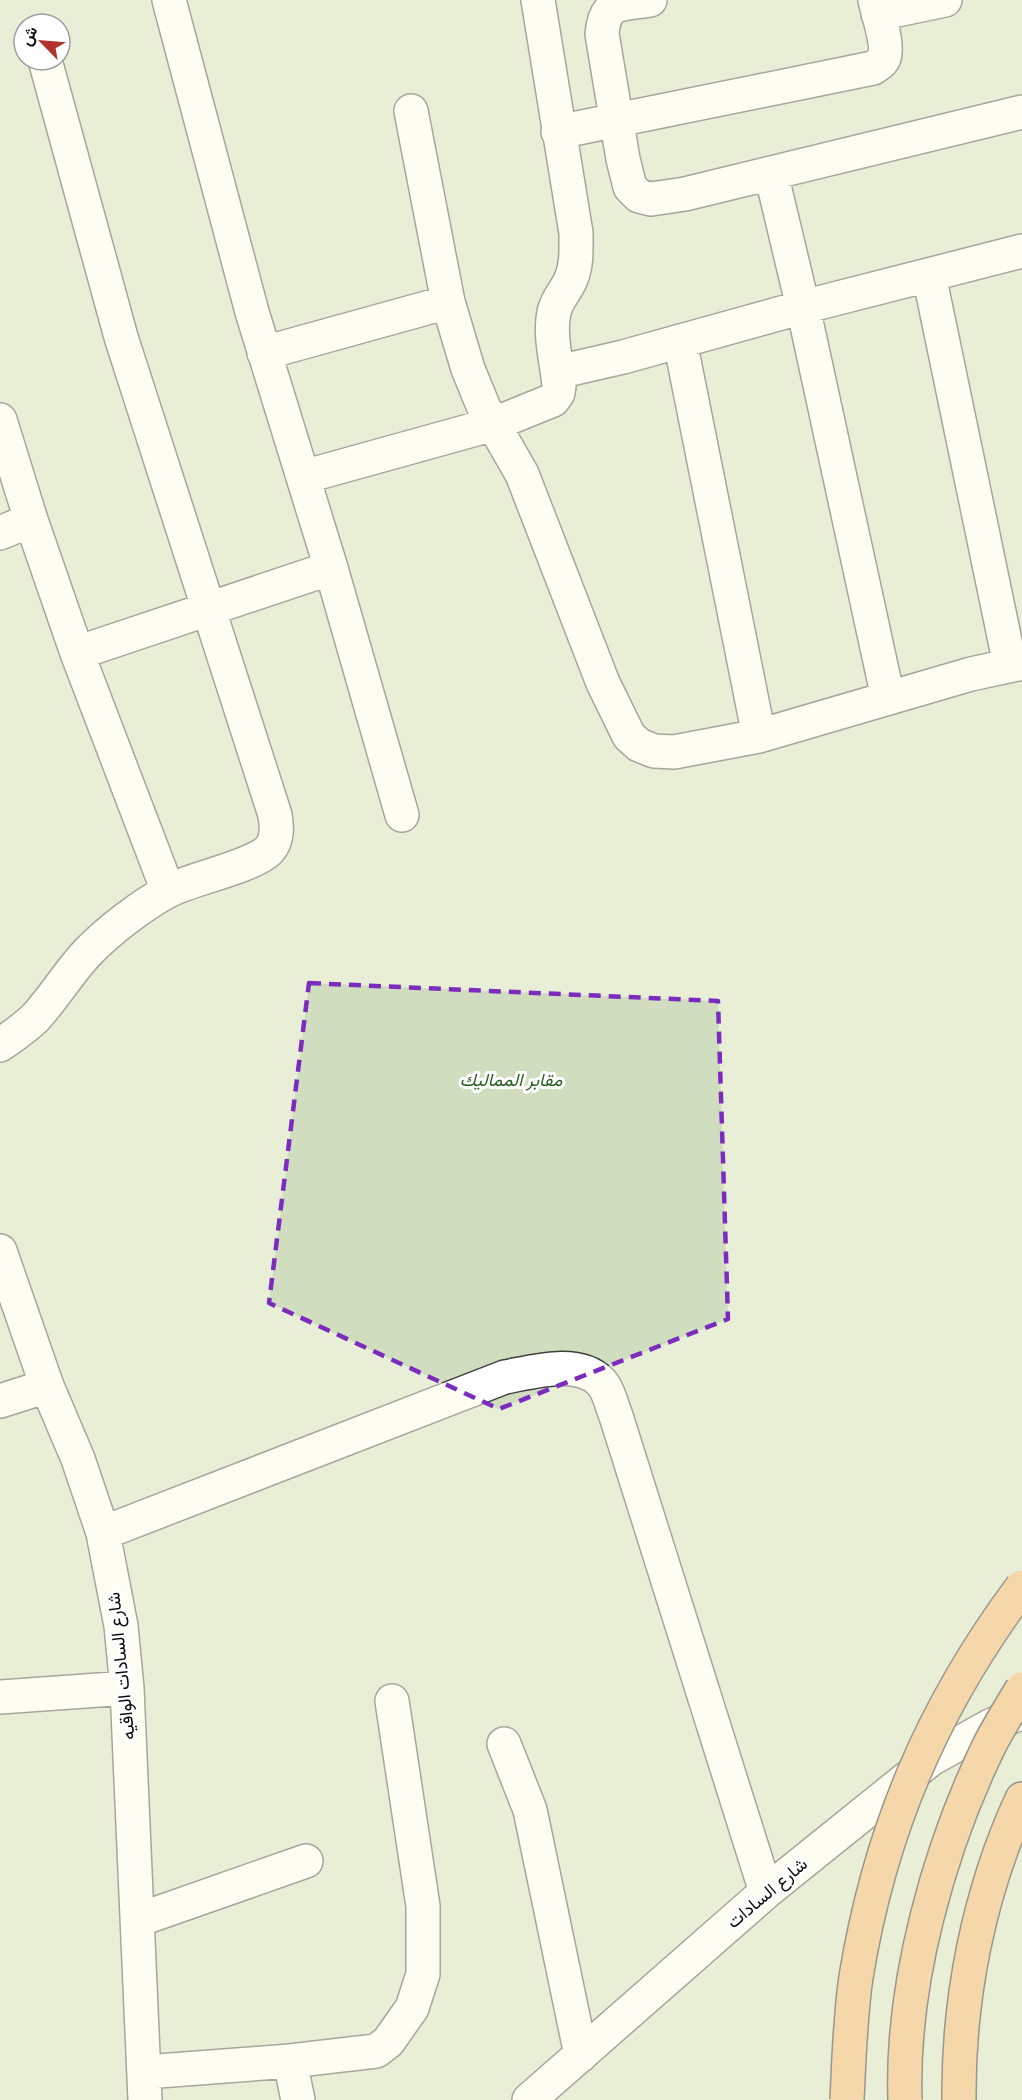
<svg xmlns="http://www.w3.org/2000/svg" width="1022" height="2100" font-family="'PT Serif',Vazirmatn,serif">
	<rect width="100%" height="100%" fill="#fefceb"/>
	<path fill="#d0ddbf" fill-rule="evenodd" d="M 0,0 L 1022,0 L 1022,2100 L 0,2100 ZM 24,24 L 60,24 L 60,60 L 24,60 Z"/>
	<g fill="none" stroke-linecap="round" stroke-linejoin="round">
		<defs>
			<path id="minor" d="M 169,0 L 252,312 L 331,568 L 402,815
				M 650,0 C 620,5 605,0 602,34 L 623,159 L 630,187 L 639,196 L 651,199 L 685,194 L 1022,112
				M 878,14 L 945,0
				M 411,111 L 448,302 L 468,369 L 484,408 L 522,474 L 603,683 L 629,736 L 639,745 L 654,751 L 674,752 L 759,736 L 971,674 L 1022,663
				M 558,132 L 873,68 C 877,65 882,63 884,58 C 889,45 878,14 875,0
				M 771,173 L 803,307 L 888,698
				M 929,275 L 1010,665
				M 680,341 L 759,736
				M 264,353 L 448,302
				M 558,372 L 623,357 L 803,307 L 1022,251
				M 0,420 L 31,520 L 77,653 L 168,891
				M 303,477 L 494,424 L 553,400 L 558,393 L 559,386 C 557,362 549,336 554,312 C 557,299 566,291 571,279 C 577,265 576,249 576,233 L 538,0
				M 0,533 L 31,520
				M 77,653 L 331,568
				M 0,1045 C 13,1036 25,1028 36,1017 C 55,996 69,972 88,952 C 107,932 142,905 168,891 C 193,878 252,867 269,850 C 278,840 277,827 275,815 L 121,337 L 45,60
				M 0,1251 L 47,1386 L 78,1459 L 103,1533 L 121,1626 L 127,1688 L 145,2100
				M 0,1401 L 47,1386
				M 103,1533 L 505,1377 C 532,1372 579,1358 601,1382 C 608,1389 612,1406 616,1416 L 766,1892
				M 0,1697 L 127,1688
				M 504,1744 L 530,1810 L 581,2055
				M 138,1920 L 306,1861
				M 290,2061 L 376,2051 L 388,2042 L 412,2008 L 423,1974 L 423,1906 L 392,1701
				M 145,2072 L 290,2061 L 298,2100
				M 529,2100 L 766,1892 L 931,1759 L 992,1725 L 1018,1714"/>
			<path id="highway" d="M 959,2100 C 958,1998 979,1892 1022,1799"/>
		</defs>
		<use href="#minor" stroke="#3f3f3f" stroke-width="36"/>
		<use href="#highway" stroke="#1d1d1d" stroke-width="36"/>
		<use href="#minor" stroke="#fff" stroke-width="33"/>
		<use href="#highway" stroke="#ebab5c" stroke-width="33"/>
		<defs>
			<path id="highway-bridge" d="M 847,2100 C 849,2059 850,2018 856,1977 C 880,1830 933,1706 1022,1587
				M 905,2100 C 901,1984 939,1848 990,1744 C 1000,1725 1011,1707 1022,1689"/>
		</defs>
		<use href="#highway-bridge" stroke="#1d1d1d" stroke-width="36" stroke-linecap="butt"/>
		<use href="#highway-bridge" stroke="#ebab5c" stroke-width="33"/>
	</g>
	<path d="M0 0H1022V2100H0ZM 309,983 L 718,1001 L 728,1319 L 499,1409 L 269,1303 Z" fill="#fefceb" fill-opacity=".55" fill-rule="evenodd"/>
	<path fill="none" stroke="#7b2cbf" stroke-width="4.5" stroke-dasharray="12 8" stroke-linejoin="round" d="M 309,983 L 718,1001 L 728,1319 L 499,1409 L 269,1303 Z"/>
	<g text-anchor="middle" stroke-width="6" stroke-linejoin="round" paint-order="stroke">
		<g font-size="18" font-style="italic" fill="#285e21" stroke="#fff">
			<text x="511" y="1086">مقابر المماليك</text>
		</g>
		<g font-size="18" fill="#0c0c0c" stroke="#fff">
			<text transform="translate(121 1666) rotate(-96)" y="6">شارع السادات الواقيه</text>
			<text transform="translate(767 1893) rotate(-40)" y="6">شارع السادات</text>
		</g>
	</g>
	<g transform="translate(42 42) rotate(295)"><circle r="28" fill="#ffffff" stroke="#9e9e9e" stroke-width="1.5"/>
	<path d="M0-4.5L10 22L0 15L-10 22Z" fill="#b2332d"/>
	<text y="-9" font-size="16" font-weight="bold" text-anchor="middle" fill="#0c0c0c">ش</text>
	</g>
</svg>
